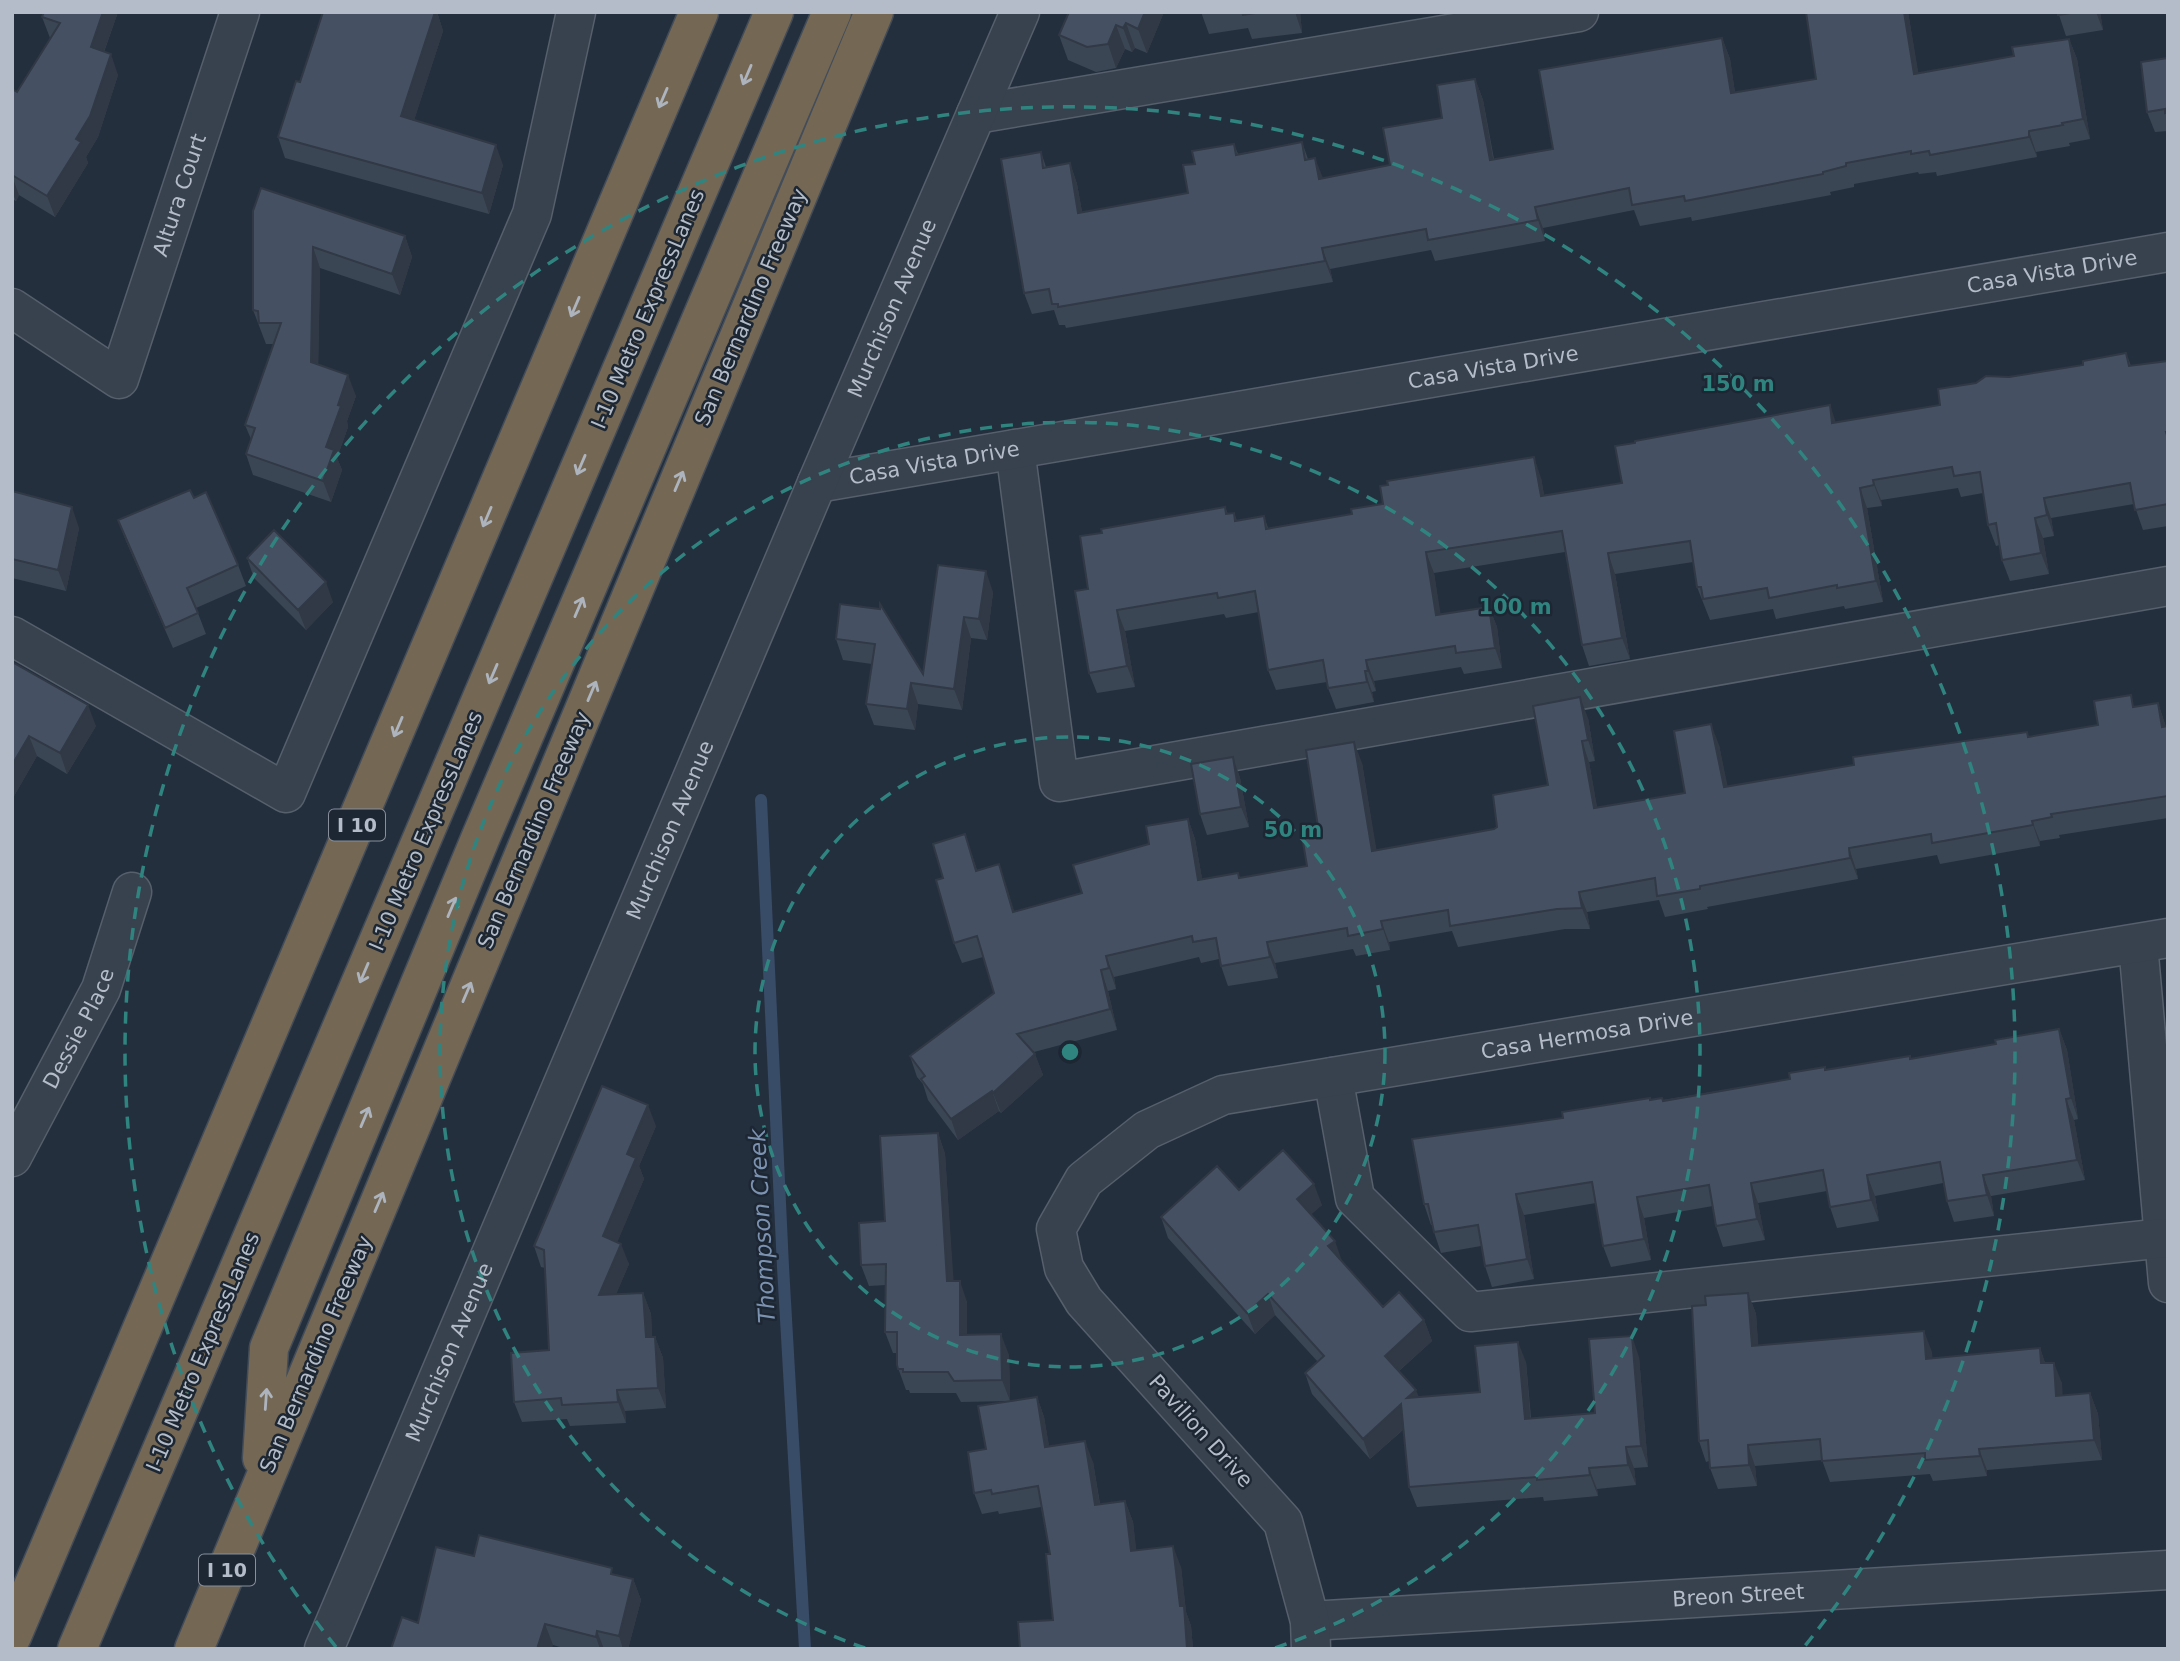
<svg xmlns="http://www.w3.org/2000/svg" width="2180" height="1661" font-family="'DejaVu Sans',sans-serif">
	<rect width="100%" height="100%" fill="#242f3e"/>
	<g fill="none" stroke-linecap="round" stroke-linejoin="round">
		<path stroke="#394c67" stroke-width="12" d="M 761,800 L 783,1267 L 805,1649"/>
		<defs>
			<g id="minor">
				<path d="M 976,114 L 1579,12"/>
				<path id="s1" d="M 12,308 L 119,379 L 240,12"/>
				<path d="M 1015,449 L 1059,782 L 2168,586"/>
				<path id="s2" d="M 817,483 L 2168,252"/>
				<path d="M 12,636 L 286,793 L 532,214 L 576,12"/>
				<path d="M 2138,944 L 2168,1283"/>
				<path d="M 1333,1077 L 1355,1198 L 1470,1312 L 2164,1238"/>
				<path id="s3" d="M 12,1157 L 101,989 L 132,892"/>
				<path id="s4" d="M 1310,1621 L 2168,1570"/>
				<path id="s5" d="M 324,1649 L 817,483 L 1020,12"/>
				<path id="s6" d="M 1311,1649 L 1310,1621 L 1283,1522 L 1084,1301 L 1064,1268 L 1056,1229 L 1084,1180 L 1147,1130 L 1223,1095 L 2168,938"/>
			</g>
			<path id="highway" d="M 262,1458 L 269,1348 L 480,839 L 832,12
				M 12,1636 L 699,12
				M 77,1649 L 774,12
				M 194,1649 L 874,12"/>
		</defs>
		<use href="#minor" stroke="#565f6c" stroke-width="41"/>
		<use href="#highway" stroke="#434c59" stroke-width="41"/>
		<use href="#minor" stroke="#38414e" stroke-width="38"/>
		<use href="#highway" stroke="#746855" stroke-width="38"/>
	</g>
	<path fill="#3b4654" d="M 44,12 L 118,12 L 104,52 L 118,75 L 98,137 L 86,157 L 88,163 L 55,217 L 19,195 L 16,201 L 12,199 L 12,89 L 17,92 L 51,38 L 50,38 L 42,17 Z
		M 323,12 L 437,12 L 443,31 L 414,120 L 503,165 L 489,214 L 285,158 L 278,137 L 300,82 Z
		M 1164,12 L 1147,53 L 1135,48 L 1132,52 L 1125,49 L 1116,68 L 1096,72 L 1068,60 L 1059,35 Z
		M 1201,12 L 1300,12 L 1302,33 L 1252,39 L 1248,28 L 1209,34 Z
		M 1908,12 L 1918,73 L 2014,56 L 2069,39 L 2077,59 L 2090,139 L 2069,143 L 2070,146 L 2036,152 L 2037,157 L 1937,176 L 1936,172 L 1919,174 L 1918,172 L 1854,184 L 1854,187 L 1830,192 L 1831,195 L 1692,221 L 1691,217 L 1640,226 L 1634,210 L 1543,228 L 1545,241 L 1435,261 L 1431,250 L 1330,269 L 1333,282 L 1066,328 L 1065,325 L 1059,325 L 1054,310 L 1032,314 L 1024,293 L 1041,152 L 1046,167 L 1070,163 L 1077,184 L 1082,212 L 1188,193 L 1195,164 L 1234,144 L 1238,154 L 1302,142 L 1308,159 L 1323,179 L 1390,165 L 1442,118 L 1475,79 L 1483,100 L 1494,159 L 1553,149 L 1722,38 L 1730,59 L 1735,93 L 1816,79 Z
		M 2058,12 L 2100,12 L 2103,30 L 2066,36 Z
		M 2168,58 L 2168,131 L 2155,132 L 2147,112 Z
		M 253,211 L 405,236 L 412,257 L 400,295 L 320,268 L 318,365 L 356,396 L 347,421 L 348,427 L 337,458 L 342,470 L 331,502 L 253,475 L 246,454 L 251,439 L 245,425 L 274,344 L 266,344 L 253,310 Z
		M 2126,353 L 2131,366 L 2168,361 L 2168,526 L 2143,530 L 2134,504 L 2051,518 L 2054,536 L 2043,538 L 2049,574 L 2010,581 L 2002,560 L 2000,545 L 1996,546 L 1988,525 L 1983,493 L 1961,497 L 1958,488 L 1881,500 L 1882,506 L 1867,508 L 1883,602 L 1845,609 L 1844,606 L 1776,619 L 1773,609 L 1710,620 L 1697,587 L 1693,562 L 1615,574 L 1630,659 L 1589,666 L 1582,645 L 1565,552 L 1434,573 L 1440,614 L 1489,607 L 1497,627 L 1502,668 L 1464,674 L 1461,667 L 1374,681 L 1376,691 L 1372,692 L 1374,702 L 1336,709 L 1328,688 L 1327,682 L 1276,690 L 1268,670 L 1259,612 L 1226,618 L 1224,614 L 1125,631 L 1135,687 L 1097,693 L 1089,673 L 1088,589 L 1102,533 L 1225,507 L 1228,514 L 1234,513 L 1237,521 L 1264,516 L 1268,528 L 1352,514 L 1541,478 L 1544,495 L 1622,483 L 1836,422 L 1940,405 L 2009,377 L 2083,365 Z
		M 12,491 L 79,528 L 66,591 L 12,578 Z
		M 194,498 L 238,565 L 246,586 L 196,608 L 206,634 L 173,648 L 126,541 L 118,520 Z
		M 247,558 L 333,602 L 306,630 L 254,578 Z
		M 938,565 L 993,592 L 987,640 L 971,638 L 962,710 L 918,704 L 915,730 L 874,725 L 866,704 L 872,664 L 843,660 L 836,639 L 840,604 L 923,674 Z
		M 12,662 L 96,726 L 67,774 L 37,756 L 14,796 L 12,795 Z
		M 2158,703 L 2166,727 L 2168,726 L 2168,818 L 2059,835 L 2060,838 L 2040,841 L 2040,846 L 1940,864 L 1937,855 L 1856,869 L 1858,879 L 1707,907 L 1708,909 L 1665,917 L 1659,900 L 1587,912 L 1590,929 L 1565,929 L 1458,947 L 1452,931 L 1389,942 L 1390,950 L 1356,956 L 1353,949 L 1275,963 L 1278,978 L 1228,986 L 1221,966 L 1219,959 L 1201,963 L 1199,957 L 1114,977 L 1116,989 L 1108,991 L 1117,1030 L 1034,1052 L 1043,1075 L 1001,1113 L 999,1111 L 958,1140 L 928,1100 L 923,1084 L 917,1077 L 910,1056 L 994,993 L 983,957 L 962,963 L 954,943 L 943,878 L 972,855 L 977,870 L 999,864 L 1014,912 L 1082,893 L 1149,844 L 1188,819 L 1195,839 L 1202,879 L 1238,873 L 1240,878 L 1307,866 L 1319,833 L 1362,763 L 1376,850 L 1494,829 L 1548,785 L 1588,718 L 1595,761 L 1589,762 L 1597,808 L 1685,793 L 1719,745 L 1727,786 L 1854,765 L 2027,732 L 2029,737 L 2098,725 L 2135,707 Z
		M 1233,757 L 1240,778 L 1249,827 L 1207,835 L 1200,814 Z
		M 2059,1029 L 2067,1050 L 2078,1119 L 2074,1120 L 2085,1180 L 1991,1196 L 1994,1216 L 1954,1222 L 1947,1201 L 1943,1183 L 1875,1196 L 1879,1221 L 1837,1228 L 1830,1207 L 1827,1191 L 1758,1203 L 1765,1240 L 1723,1247 L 1716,1226 L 1713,1206 L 1644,1218 L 1651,1260 L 1611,1267 L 1603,1246 L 1596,1203 L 1524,1215 L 1534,1279 L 1492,1287 L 1485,1266 L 1481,1246 L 1441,1253 L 1434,1232 L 1432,1225 L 1431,1225 L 1424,1204 L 1563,1118 L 1650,1100 L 1662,1098 L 1663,1100 L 1790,1079 L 1826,1070 L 1910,1056 L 1911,1059 L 1996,1044 Z
		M 656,1126 L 639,1166 L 644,1179 L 617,1242 L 629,1264 L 616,1294 L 643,1293 L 651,1314 L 652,1337 L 655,1337 L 663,1358 L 666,1408 L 625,1411 L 626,1423 L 570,1426 L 567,1419 L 522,1422 L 514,1402 L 549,1350 L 545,1268 L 541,1267 L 534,1246 Z
		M 938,1133 L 945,1154 L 953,1281 L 967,1302 L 967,1335 L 1009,1355 L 1010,1401 L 961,1402 L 956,1393 L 910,1393 L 909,1390 L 906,1390 L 897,1365 L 897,1353 L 893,1353 L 885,1332 L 886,1285 L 869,1286 L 861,1265 L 885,1221 Z
		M 1239,1190 L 1322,1205 L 1311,1214 L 1342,1262 L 1383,1307 L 1424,1320 L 1432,1341 L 1399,1371 L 1419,1397 L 1480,1392 L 1526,1362 L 1531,1418 L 1595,1413 L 1639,1357 L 1648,1467 L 1634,1468 L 1636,1485 L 1597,1489 L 1598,1496 L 1544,1501 L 1543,1497 L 1417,1507 L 1409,1487 L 1404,1429 L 1370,1459 L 1312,1394 L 1305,1373 L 1318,1362 L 1275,1315 L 1255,1334 L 1168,1238 L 1161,1217 Z
		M 1748,1293 L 1756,1314 L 1758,1345 L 1932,1352 L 1932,1358 L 2040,1348 L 2045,1363 L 2062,1383 L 2062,1396 L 2090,1393 L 2098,1414 L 2102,1460 L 1987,1470 L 1987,1476 L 1933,1481 L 1930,1474 L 1830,1482 L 1822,1460 L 1755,1466 L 1757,1486 L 1718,1489 L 1710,1468 L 1709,1461 L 1706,1462 L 1699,1441 L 1706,1305 Z
		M 1037,1397 L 1044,1417 L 1049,1447 L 1093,1462 L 1100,1504 L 1125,1501 L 1133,1522 L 1136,1551 L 1181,1567 L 1186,1612 L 1191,1626 L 1193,1649 L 1020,1649 L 1053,1620 L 1050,1554 L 1041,1507 L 999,1514 L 998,1511 L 982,1514 L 974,1493 L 986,1449 Z
		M 474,1556 L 614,1574 L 633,1579 L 641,1600 L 628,1649 L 567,1649 L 553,1645 L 391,1649 L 418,1623 Z"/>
	<path fill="#303945" d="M 103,12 L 118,12 L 98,68 L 91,47 Z
		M 435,12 L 437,12 L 443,31 L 409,136 L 401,116 Z
		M 1145,12 L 1164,12 L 1147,53 L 1138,29 Z
		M 1295,12 L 1300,12 L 1302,33 Z
		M 1904,12 L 1908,12 L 1922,94 L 1914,74 Z
		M 2096,12 L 2100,12 L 2103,30 Z
		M 1126,23 L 1135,48 L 1132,52 L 1123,28 Z
		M 1116,25 L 1125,49 L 1116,68 L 1108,44 Z
		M 1722,38 L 1730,59 L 1738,114 L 1731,93 Z
		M 2069,39 L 2077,59 L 2090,139 L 2083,119 Z
		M 111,54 L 118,75 L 98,137 L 86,157 L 88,163 L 55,217 L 47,196 Z
		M 1475,79 L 1483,100 L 1497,181 L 1490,160 Z
		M 2029,131 L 2036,152 L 2037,157 L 2029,137 Z
		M 496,145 L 503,165 L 489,214 L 482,193 Z
		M 1315,158 L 1323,178 L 1319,179 Z
		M 1070,163 L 1077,184 L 1086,234 L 1078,213 Z
		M 12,176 L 19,195 L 16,201 L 12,192 Z
		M 1535,207 L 1543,228 L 1545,241 L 1538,220 Z
		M 405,236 L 412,257 L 400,295 L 392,274 Z
		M 313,247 L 320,268 L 318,383 L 311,362 Z
		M 1322,248 L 1330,269 L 1333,282 L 1325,261 Z
		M 348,375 L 356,396 L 347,421 L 348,427 L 337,458 L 342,470 L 331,502 L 323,481 L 326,447 L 338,405 Z
		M 1830,405 L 1837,426 L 1832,423 Z
		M 1534,457 L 1541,478 L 1548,516 L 1541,496 Z
		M 1873,480 L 1881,500 L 1882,506 L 1874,485 Z
		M 1860,488 L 1867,508 L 1883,602 L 1876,581 Z
		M 2044,498 L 2051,518 L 2054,536 L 2047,515 Z
		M 72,507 L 79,528 L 66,591 L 58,570 Z
		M 2035,518 L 2043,538 L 2049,574 L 2041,553 Z
		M 1426,552 L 1434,573 L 1444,635 L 1436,615 Z
		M 1608,553 L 1615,574 L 1630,659 L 1622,638 Z
		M 986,571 L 993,592 L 987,640 L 979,619 Z
		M 326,582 L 333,602 L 306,630 L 298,610 Z
		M 1489,607 L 1497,627 L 1502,668 L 1495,648 Z
		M 1117,610 L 1125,631 L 1135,687 L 1127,666 Z
		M 964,617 L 971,638 L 962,710 L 954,689 Z
		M 1366,660 L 1374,681 L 1376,691 L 1368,671 Z
		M 1365,671 L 1372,692 L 1374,702 L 1367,682 Z
		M 911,683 L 918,704 L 915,730 L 907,709 Z
		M 1580,697 L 1588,718 L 1595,761 L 1588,740 Z
		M 2158,703 L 2165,724 L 2168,739 L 2162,727 Z
		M 88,705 L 96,726 L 67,774 L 60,753 Z
		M 1711,724 L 1719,745 L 1732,807 L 1724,787 Z
		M 29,736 L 37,756 L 14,796 L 12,792 L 12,765 Z
		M 1582,741 L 1589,762 L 1601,829 L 1594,808 Z
		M 1354,742 L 1362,763 L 1380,871 L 1372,851 Z
		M 1233,757 L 1240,778 L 1249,827 L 1241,807 Z
		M 1188,819 L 1195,839 L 1206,901 L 1198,880 Z
		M 2032,821 L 2040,841 L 2040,846 L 2033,825 Z
		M 965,834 L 972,855 L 983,891 L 976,871 Z
		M 1849,848 L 1856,869 L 1858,879 L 1850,858 Z
		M 999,864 L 1006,884 L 1021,933 L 1013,912 Z
		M 1579,892 L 1587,912 L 1590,929 L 1582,908 Z
		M 1381,921 L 1389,942 L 1390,950 L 1383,929 Z
		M 1267,942 L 1275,963 L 1278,978 L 1270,957 Z
		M 1106,956 L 1114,977 L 1116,989 L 1109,968 Z
		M 1101,970 L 1108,991 L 1117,1030 L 1110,1009 Z
		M 2059,1029 L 2067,1050 L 2078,1119 L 2071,1098 Z
		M 1035,1054 L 1043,1075 L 1001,1113 L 993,1093 Z
		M 992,1091 L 999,1111 L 958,1140 L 951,1119 Z
		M 2066,1099 L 2074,1120 L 2085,1180 L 2077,1160 Z
		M 648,1105 L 656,1126 L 639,1166 L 644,1179 L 611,1257 L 603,1236 L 627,1154 Z
		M 938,1133 L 945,1154 L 955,1301 L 947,1281 Z
		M 1867,1175 L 1875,1196 L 1879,1221 L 1871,1200 Z
		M 1983,1175 L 1991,1196 L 1994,1216 L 1987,1195 Z
		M 1751,1183 L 1758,1203 L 1765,1240 L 1757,1219 Z
		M 1314,1184 L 1322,1205 L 1305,1220 L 1297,1199 Z
		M 1516,1194 L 1524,1215 L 1534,1279 L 1527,1259 Z
		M 1637,1197 L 1644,1218 L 1651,1260 L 1644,1239 Z
		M 1335,1241 L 1342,1261 L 1336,1267 L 1328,1246 Z
		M 621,1244 L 629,1264 L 607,1316 L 599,1295 Z
		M 960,1281 L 967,1302 L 967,1356 L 960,1335 Z
		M 643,1293 L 651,1314 L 653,1358 L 646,1337 Z
		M 1748,1293 L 1756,1314 L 1760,1367 L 1752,1346 Z
		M 1268,1294 L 1275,1315 L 1255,1334 L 1247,1313 Z
		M 1424,1320 L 1432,1341 L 1393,1376 L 1385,1356 Z
		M 1924,1331 L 1932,1352 L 1934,1379 L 1926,1359 Z
		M 1001,1334 L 1009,1355 L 1010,1401 L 1002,1380 Z
		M 1632,1336 L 1639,1357 L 1648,1467 L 1641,1446 Z
		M 655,1337 L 663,1358 L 666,1408 L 658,1388 Z
		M 1518,1342 L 1526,1362 L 1532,1439 L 1525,1419 Z
		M 2040,1348 L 2047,1369 L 2041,1363 Z
		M 2054,1363 L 2062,1383 L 2064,1417 L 2056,1396 Z
		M 617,1390 L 625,1411 L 626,1423 L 618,1402 Z
		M 1416,1390 L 1424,1410 L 1407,1398 Z
		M 2090,1393 L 2098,1414 L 2102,1460 L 2094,1440 Z
		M 1037,1397 L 1044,1417 L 1053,1468 L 1045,1447 Z
		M 1401,1404 L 1409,1424 L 1370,1459 L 1363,1439 Z
		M 1085,1441 L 1093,1462 L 1103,1525 L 1095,1505 Z
		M 1748,1445 L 1755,1466 L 1757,1486 L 1749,1465 Z
		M 1626,1447 L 1634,1468 L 1636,1485 L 1628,1465 Z
		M 1979,1449 L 1987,1470 L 1987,1476 L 1980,1456 Z
		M 1589,1468 L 1597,1489 L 1598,1496 L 1590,1475 Z
		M 1125,1501 L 1133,1522 L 1139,1572 L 1131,1551 Z
		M 1173,1546 L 1181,1567 L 1186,1612 L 1191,1626 L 1193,1649 L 1187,1649 L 1180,1606 Z
		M 633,1579 L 641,1600 L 628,1649 L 623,1649 L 619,1636 Z
		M 545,1624 L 553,1645 L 552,1649 L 537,1649 Z
		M 597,1631 L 604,1649 L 600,1649 L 596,1637 Z"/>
	<path fill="#455162" stroke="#303945" stroke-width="2" d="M 44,12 L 103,12 L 91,47 L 111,54 L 90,116 L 76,139 L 81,142 L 47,196 L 12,175 L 12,89 L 17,92 L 60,23 L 42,17 Z
		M 323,12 L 435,12 L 401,116 L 496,145 L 482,193 L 278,137 L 296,81 L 300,82 Z
		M 1069,12 L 1145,12 L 1138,29 L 1126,23 L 1123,28 L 1116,25 L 1108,44 L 1087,47 L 1059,35 Z
		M 1242,12 L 1262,12 L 1243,15 Z
		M 1806,12 L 1904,12 L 1914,74 L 2014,56 L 2012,47 L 2069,39 L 2083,119 L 2062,123 L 2063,125 L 2029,131 L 2029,137 L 1930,155 L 1929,151 L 1911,154 L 1911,151 L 1846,163 L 1846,166 L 1823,172 L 1823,174 L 1685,201 L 1684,196 L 1632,205 L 1629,188 L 1535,207 L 1538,220 L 1428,240 L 1426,229 L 1322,248 L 1325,261 L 1058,307 L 1058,304 L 1052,304 L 1049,289 L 1024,293 L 1001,159 L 1041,152 L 1043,168 L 1070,163 L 1078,213 L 1188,193 L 1183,165 L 1195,164 L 1192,151 L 1234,144 L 1236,155 L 1302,142 L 1305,160 L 1315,158 L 1319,179 L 1390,165 L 1383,128 L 1442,118 L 1437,85 L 1475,79 L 1490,160 L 1553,149 L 1539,70 L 1722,38 L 1731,93 L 1816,79 Z
		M 2058,12 L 2077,12 L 2058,15 Z
		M 2168,58 L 2168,112 L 2165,113 L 2165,109 L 2147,112 L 2141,62 Z
		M 261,188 L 405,236 L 392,274 L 313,247 L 311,362 L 348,375 L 338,405 L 341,406 L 326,447 L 334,450 L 323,481 L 246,454 L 255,428 L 245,425 L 281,323 L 259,323 L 258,311 L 253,310 L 253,211 Z
		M 2126,353 L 2129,366 L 2168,361 L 2168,432 L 2166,432 L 2168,439 L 2168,504 L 2135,510 L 2130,483 L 2044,498 L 2047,515 L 2035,518 L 2041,553 L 2002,560 L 1996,523 L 1988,525 L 1980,472 L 1954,476 L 1952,467 L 1873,480 L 1874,485 L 1860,488 L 1876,581 L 1837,588 L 1837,585 L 1769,598 L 1767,588 L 1703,599 L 1701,587 L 1697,587 L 1690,541 L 1608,553 L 1622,638 L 1582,645 L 1562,531 L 1426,552 L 1436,615 L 1489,607 L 1495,648 L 1456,653 L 1455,646 L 1366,660 L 1368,671 L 1365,671 L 1367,682 L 1328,688 L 1323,660 L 1268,670 L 1255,591 L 1218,598 L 1217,593 L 1117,610 L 1127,666 L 1089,673 L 1075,591 L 1088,589 L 1080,536 L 1102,533 L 1101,529 L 1225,507 L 1226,514 L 1234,513 L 1235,521 L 1264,516 L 1266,529 L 1352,514 L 1351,509 L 1383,504 L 1380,486 L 1388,485 L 1387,481 L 1534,457 L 1541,496 L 1622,483 L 1615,446 L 1635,443 L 1635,441 L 1830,405 L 1832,423 L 1940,405 L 1938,389 L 1976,383 L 1986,376 L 2009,377 L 2083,365 L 2083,361 Z
		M 190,490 L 194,498 L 206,492 L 238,565 L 187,588 L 198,613 L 165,628 L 118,520 Z
		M 12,491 L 72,507 L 58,570 L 12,559 Z
		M 274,530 L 326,582 L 298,610 L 247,558 Z
		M 938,565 L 986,571 L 979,619 L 964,617 L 954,689 L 911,683 L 907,709 L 866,704 L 875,644 L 836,639 L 840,604 L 880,609 L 880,604 L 923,674 Z
		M 12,662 L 88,705 L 60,753 L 29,736 L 12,765 Z
		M 2131,695 L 2133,707 L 2158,703 L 2162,727 L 2168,726 L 2168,796 L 2051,814 L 2052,817 L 2032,821 L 2033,825 L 1932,843 L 1931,834 L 1849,848 L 1850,858 L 1700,886 L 1700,889 L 1657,896 L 1655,878 L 1579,892 L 1582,908 L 1557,909 L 1450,926 L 1448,910 L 1381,921 L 1383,929 L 1348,936 L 1347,928 L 1267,942 L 1270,957 L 1221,966 L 1216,938 L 1193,942 L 1192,936 L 1106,956 L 1109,968 L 1101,970 L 1110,1009 L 1017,1034 L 1035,1054 L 993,1093 L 992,1091 L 951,1119 L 921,1079 L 925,1076 L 910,1056 L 994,993 L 977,936 L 954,943 L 936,880 L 943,878 L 933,844 L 965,834 L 976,871 L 999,864 L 1013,912 L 1082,893 L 1073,865 L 1149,844 L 1146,826 L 1188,819 L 1198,880 L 1238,873 L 1239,878 L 1307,866 L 1302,836 L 1319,833 L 1306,750 L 1354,742 L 1372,851 L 1494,829 L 1497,827 L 1493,795 L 1548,785 L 1533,706 L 1580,697 L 1588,740 L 1582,741 L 1594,808 L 1685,793 L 1674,731 L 1711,724 L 1724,787 L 1854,765 L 1853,757 L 2027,732 L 2028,737 L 2098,725 L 2094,701 Z
		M 1233,757 L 1241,807 L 1200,814 L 1191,764 Z
		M 2059,1029 L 2071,1098 L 2066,1099 L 2077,1160 L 1983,1175 L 1987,1195 L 1947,1201 L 1940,1162 L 1867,1175 L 1871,1200 L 1830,1207 L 1823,1170 L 1751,1183 L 1757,1219 L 1716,1226 L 1709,1185 L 1637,1197 L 1644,1239 L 1603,1246 L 1592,1182 L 1516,1194 L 1527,1259 L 1485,1266 L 1478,1225 L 1434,1232 L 1428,1204 L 1424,1204 L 1412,1139 L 1563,1118 L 1562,1112 L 1650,1098 L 1650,1100 L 1662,1098 L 1663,1101 L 1790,1079 L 1789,1073 L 1825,1067 L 1825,1070 L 1910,1056 L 1910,1059 L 1996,1044 L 1995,1040 Z
		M 602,1086 L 648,1105 L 627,1154 L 636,1158 L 603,1236 L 621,1244 L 599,1295 L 643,1293 L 646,1337 L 655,1337 L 658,1388 L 617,1390 L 618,1402 L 562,1405 L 561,1398 L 514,1402 L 511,1353 L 549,1350 L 544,1250 L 534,1246 Z
		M 938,1133 L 947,1281 L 960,1281 L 960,1335 L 1001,1334 L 1002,1380 L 954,1381 L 948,1372 L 903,1372 L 903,1369 L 898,1369 L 897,1365 L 897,1332 L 885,1332 L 886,1264 L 861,1265 L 859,1223 L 885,1221 L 880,1136 Z
		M 1283,1150 L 1314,1184 L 1297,1199 L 1335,1241 L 1328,1246 L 1383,1307 L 1399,1292 L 1424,1320 L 1385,1356 L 1416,1390 L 1407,1398 L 1480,1392 L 1475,1346 L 1518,1342 L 1525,1419 L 1595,1413 L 1589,1339 L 1632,1336 L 1641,1446 L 1626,1447 L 1628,1465 L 1589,1468 L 1590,1475 L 1537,1480 L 1537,1477 L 1409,1487 L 1401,1404 L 1363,1439 L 1305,1373 L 1324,1356 L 1268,1294 L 1247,1313 L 1161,1217 L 1217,1166 L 1239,1190 Z
		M 1748,1293 L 1752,1346 L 1924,1331 L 1926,1359 L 2040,1348 L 2041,1363 L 2054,1363 L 2056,1396 L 2090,1393 L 2094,1440 L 1979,1449 L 1980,1456 L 1925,1460 L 1925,1453 L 1822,1461 L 1820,1439 L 1748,1445 L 1749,1465 L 1710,1468 L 1708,1440 L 1699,1441 L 1692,1306 L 1706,1305 L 1705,1296 Z
		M 1037,1397 L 1045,1447 L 1085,1441 L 1095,1505 L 1125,1501 L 1131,1551 L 1173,1546 L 1180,1606 L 1184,1606 L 1187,1649 L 1020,1649 L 1018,1622 L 1053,1620 L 1046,1554 L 1050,1554 L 1038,1486 L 992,1494 L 991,1490 L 974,1493 L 968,1452 L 986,1449 L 978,1406 Z
		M 479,1535 L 612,1568 L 611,1574 L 633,1579 L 619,1636 L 597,1631 L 596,1637 L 545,1624 L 537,1649 L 391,1649 L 402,1617 L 418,1623 L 436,1547 L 474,1556 Z"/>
	<defs><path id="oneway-shaft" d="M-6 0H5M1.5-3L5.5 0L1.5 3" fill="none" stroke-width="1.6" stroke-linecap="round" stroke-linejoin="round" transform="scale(1.75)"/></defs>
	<g stroke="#aeb4bd">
		<use href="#oneway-shaft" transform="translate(747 75) rotate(113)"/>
		<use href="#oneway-shaft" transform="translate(663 98) rotate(113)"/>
		<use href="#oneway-shaft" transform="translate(575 307) rotate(113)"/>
		<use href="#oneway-shaft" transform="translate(581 465) rotate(113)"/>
		<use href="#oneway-shaft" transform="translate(679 481) rotate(-67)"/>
		<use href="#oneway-shaft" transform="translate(487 517) rotate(113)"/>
		<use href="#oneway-shaft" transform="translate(579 607) rotate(-67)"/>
		<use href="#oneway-shaft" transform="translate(493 674) rotate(113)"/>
		<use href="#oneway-shaft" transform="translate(592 691) rotate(-67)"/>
		<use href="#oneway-shaft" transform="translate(398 727) rotate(113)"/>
		<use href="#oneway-shaft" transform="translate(452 907) rotate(-67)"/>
		<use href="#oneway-shaft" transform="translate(364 973) rotate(113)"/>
		<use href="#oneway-shaft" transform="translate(467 992) rotate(-67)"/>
		<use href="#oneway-shaft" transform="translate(365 1117) rotate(-67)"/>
		<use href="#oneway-shaft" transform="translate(379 1202) rotate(-67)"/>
		<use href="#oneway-shaft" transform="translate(266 1399) rotate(-86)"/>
	</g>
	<g fill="none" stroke="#308480" stroke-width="3.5" stroke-dasharray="12 9">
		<circle cx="1070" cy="1052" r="315"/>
		<path d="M865 1648A630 630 0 1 1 1275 1648"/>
		<path d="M336 1647A945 945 0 1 1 1804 1647"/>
	</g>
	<g text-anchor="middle" stroke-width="5" stroke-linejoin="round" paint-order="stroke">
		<g fill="#1d2633" stroke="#878f9c" stroke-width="2">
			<rect x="329" y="809.5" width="56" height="31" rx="5"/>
			<rect x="199" y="1554.5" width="56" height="31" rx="5"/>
		</g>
		<g font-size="19" font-weight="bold" fill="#b4bcc9">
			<text x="357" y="832">I 10</text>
			<text x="227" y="1577">I 10</text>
		</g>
		<g font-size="21" fill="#b4bcc9" stroke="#1d2633">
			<text dy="7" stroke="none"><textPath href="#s1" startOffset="322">Altura Court</textPath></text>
			<text dy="7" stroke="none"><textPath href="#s2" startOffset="1253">Casa Vista Drive</textPath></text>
			<text transform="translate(751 307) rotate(-67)" y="7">San Bernardino Freeway</text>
			<text dy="7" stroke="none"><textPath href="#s5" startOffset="1456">Murchison Avenue</textPath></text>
			<text transform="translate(648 309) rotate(-67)" y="7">I-10 Metro ExpressLanes</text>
			<text dy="7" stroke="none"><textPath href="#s2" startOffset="686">Casa Vista Drive</textPath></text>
			<text dy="7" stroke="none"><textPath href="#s2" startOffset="119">Casa Vista Drive</textPath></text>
			<text transform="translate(534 830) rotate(-67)" y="7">San Bernardino Freeway</text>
			<text dy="7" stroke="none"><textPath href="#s5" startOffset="889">Murchison Avenue</textPath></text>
			<text transform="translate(426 831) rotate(-67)" y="7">I-10 Metro ExpressLanes</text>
			<text dy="7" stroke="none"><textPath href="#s3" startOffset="145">Dessie Place</textPath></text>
			<text dy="7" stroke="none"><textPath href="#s6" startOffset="1096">Casa Hermosa Drive</textPath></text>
			<text transform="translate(203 1352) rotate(-67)" y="7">I-10 Metro ExpressLanes</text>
			<text dy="7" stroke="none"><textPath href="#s5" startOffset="322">Murchison Avenue</textPath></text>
			<text transform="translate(316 1354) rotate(-67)" y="7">San Bernardino Freeway</text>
			<text transform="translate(1201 1431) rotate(48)" y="7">Pavilion Drive</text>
			<text dy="7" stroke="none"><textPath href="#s4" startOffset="429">Breon Street</textPath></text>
		</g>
		<g font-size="23" font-style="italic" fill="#7c92b1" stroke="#1d2633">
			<text transform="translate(762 1226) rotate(-93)" y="8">Thompson Creek</text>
		</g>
	</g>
	<circle cx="1070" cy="1052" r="10" fill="#308480" stroke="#1d2633" stroke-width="3.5"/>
	<g font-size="21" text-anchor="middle" font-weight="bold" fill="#308480" stroke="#1d2633" stroke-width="5" stroke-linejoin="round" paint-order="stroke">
		<text x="1738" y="391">150 m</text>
		<text x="1515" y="614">100 m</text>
		<text x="1293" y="837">50 m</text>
	</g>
	<rect width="2180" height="1661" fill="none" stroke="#b4bcc9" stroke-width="28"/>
</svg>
